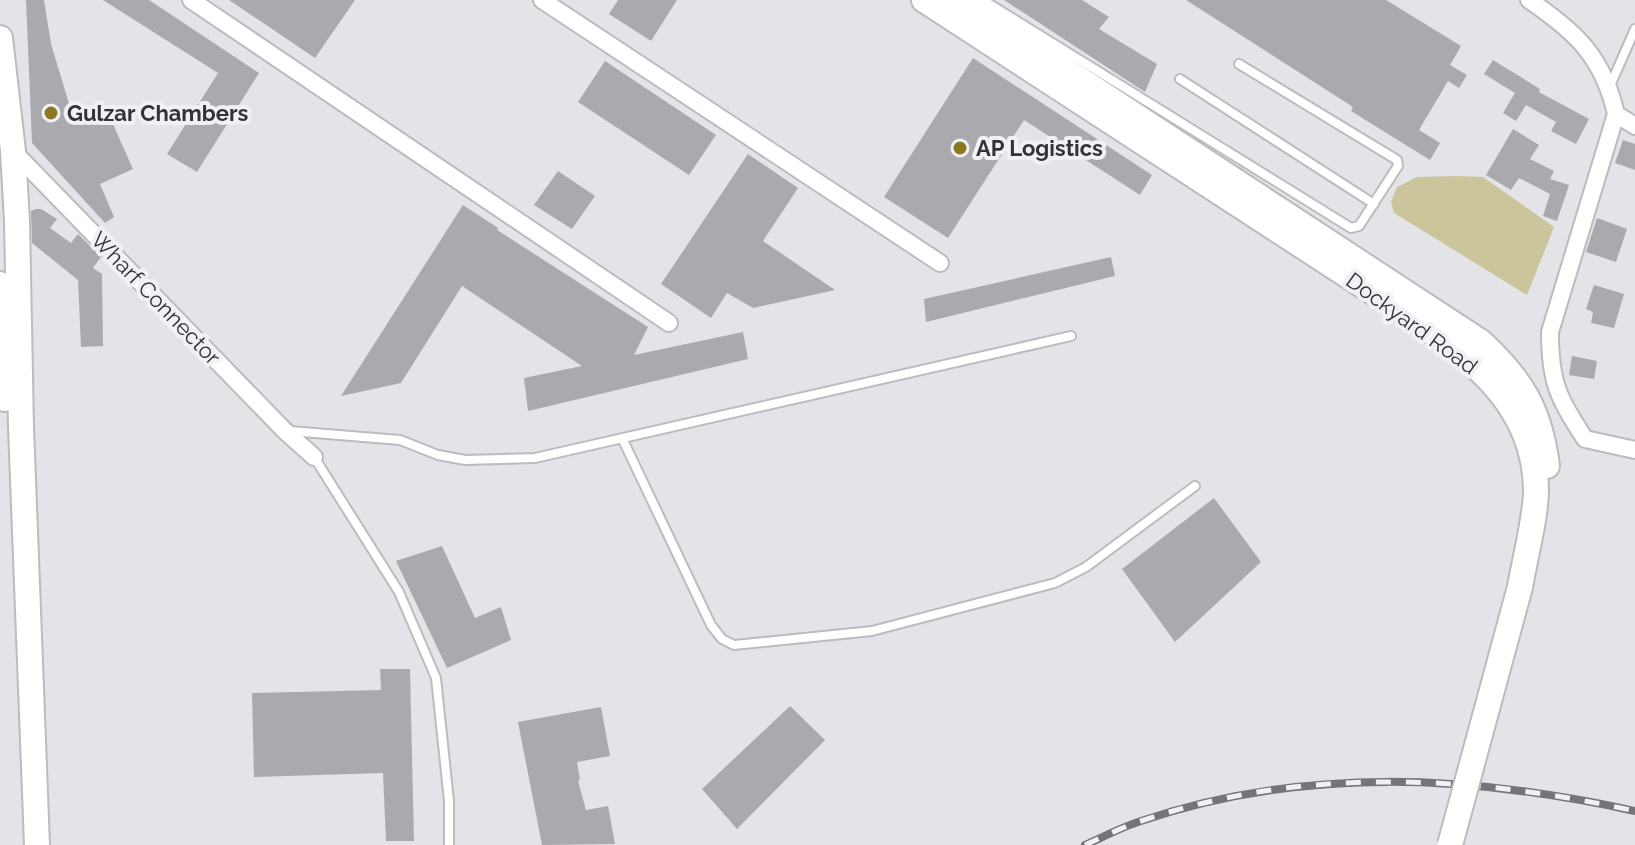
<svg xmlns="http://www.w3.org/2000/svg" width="1635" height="845" font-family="Raleway,sans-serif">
	<rect width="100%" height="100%" fill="#e3e4e8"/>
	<path fill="#ccc49b" d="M 1455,176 L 1483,177 L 1554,227 L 1527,295 L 1394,213 L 1391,202 L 1397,187 L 1417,177 Z"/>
	<path fill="#a9a9ae" d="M 26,0 L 44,0 L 51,44 L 74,120 L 104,104 L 133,169 L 100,184 L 114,217 L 105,223 L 32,143 Z
		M 103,0 L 149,0 L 259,73 L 197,172 L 167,154 L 218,73 Z
		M 229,0 L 355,0 L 315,58 Z
		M 618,0 L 677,0 L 651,41 L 609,14 Z
		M 1004,0 L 1082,0 L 1109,17 L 1099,29 L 1157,64 L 1145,92 Z
		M 1186,0 L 1386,0 L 1461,46 L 1450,65 L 1467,75 L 1459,88 L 1448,81 L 1419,130 L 1440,143 L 1430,160 L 1351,111 L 1353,107 Z
		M 973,58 L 1152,175 L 1140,195 L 1024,120 L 948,238 L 884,197 Z
		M 1493,60 L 1540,89 L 1539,92 L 1589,119 L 1576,144 L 1551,131 L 1556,122 L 1526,105 L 1516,121 L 1503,113 L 1515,93 L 1484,74 Z
		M 605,61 L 716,135 L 689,175 L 578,102 Z
		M 1513,129 L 1539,145 L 1530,159 L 1554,171 L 1550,179 L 1569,185 L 1557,221 L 1543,216 L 1550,194 L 1519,178 L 1511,190 L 1486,175 Z
		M 1623,140 L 1635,144 L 1635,170 L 1615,163 Z
		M 748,154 L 798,188 L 763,241 L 835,290 L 753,308 L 727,293 L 711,318 L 661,284 Z
		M 558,171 L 595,196 L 572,229 L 534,205 Z
		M 463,205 L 498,228 L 497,230 L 648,327 L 634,355 L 743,332 L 748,359 L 528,411 L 524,378 L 582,366 L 462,286 L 401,383 L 341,396 Z
		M 36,209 L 41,209 L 57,219 L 50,228 L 71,243 L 78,234 L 101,257 L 93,268 L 102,274 L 103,346 L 81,347 L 78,280 L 32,243 L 31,211 Z
		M 1597,218 L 1627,229 L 1616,262 L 1586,252 Z
		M 1111,257 L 1115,276 L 926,322 L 924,299 Z
		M 1594,285 L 1624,294 L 1614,328 L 1591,323 L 1593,312 L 1586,309 Z
		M 1572,356 L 1597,361 L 1594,379 L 1569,375 Z
		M 1214,498 L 1261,562 L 1175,642 L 1122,569 Z
		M 442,546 L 475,618 L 501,607 L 511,640 L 447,668 L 396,561 Z
		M 380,669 L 410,669 L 414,841 L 386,841 L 383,773 L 254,777 L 252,693 L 381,690 Z
		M 790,706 L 825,740 L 737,829 L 702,789 Z
		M 601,707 L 610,756 L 577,762 L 580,780 L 578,781 L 586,810 L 608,806 L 615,844 L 542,845 L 518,722 Z"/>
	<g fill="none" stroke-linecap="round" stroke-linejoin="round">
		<defs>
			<path id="lane" d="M 983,0 L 1351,228 L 1359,226 L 1398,166 L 1397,160 L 1239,64
				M 1180,79 L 1374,204
				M 1610,86 L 1635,29
				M 290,431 L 400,440 L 438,455 L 465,460 L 535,458 L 1071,336
				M 622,438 L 711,625 L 722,639 L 734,645 L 872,631 L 1055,583 L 1086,567 L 1195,486
				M 314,457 L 399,592 L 436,678 L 449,801 L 449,845"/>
			<path id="street" d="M 191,0 L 669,323
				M 542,0 L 940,263
				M 1529,0 C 1576,32 1603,57 1616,114 L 1550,332 C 1550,383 1558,397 1585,439 L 1635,450
				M 1616,114 L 1635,126
				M 12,150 L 285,431 L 314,457"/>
			<path id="secondary" d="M 924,0 L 1385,300 C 1455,348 1534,393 1536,489 C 1536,517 1525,558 1520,587
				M 959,0 L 1481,342 C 1522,380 1540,410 1547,466
				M 0,38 L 13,151 L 17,221 L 21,427 L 37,845
				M 0,284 L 5,399"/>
		</defs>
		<use href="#lane" stroke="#bbbbc0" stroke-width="12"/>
		<use href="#street" stroke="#bbbbc0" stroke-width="20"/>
		<use href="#secondary" stroke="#bbbbc0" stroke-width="28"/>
		<use href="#lane" stroke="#fff" stroke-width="8"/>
		<use href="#street" stroke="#fff" stroke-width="16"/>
		<use href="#secondary" stroke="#fff" stroke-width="24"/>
		<defs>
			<path id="rail" d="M 1085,845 C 1103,837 1122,827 1141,821 C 1304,766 1470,775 1635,811"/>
		</defs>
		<use href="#rail" stroke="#747578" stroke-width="8"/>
		<use href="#rail" stroke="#f0f1f6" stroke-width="5" stroke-dasharray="15" stroke-linecap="butt"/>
		<defs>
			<path id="secondary-bridge" d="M 1450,845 L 1520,587"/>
		</defs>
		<use href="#secondary-bridge" stroke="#bbbbc0" stroke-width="28" stroke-linecap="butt"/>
		<use href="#secondary-bridge" stroke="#fff" stroke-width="24"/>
	</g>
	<g fill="#8a791e" stroke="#f0f1f6" stroke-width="3">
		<circle cx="51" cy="113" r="8"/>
		<circle cx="960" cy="148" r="8"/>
	</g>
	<g text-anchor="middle" stroke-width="8" stroke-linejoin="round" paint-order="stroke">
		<g font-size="22" font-weight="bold" fill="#333335" stroke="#f0f1f6" text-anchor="start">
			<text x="67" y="121">Gulzar Chambers</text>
			<text x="976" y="156">AP Logistics</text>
		</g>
		<g font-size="22" fill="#333335" stroke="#f0f1f6">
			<text transform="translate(156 298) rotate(46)" y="8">Wharf Connector</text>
			<text transform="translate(1412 323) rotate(36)" y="8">Dockyard Road</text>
		</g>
	</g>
</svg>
